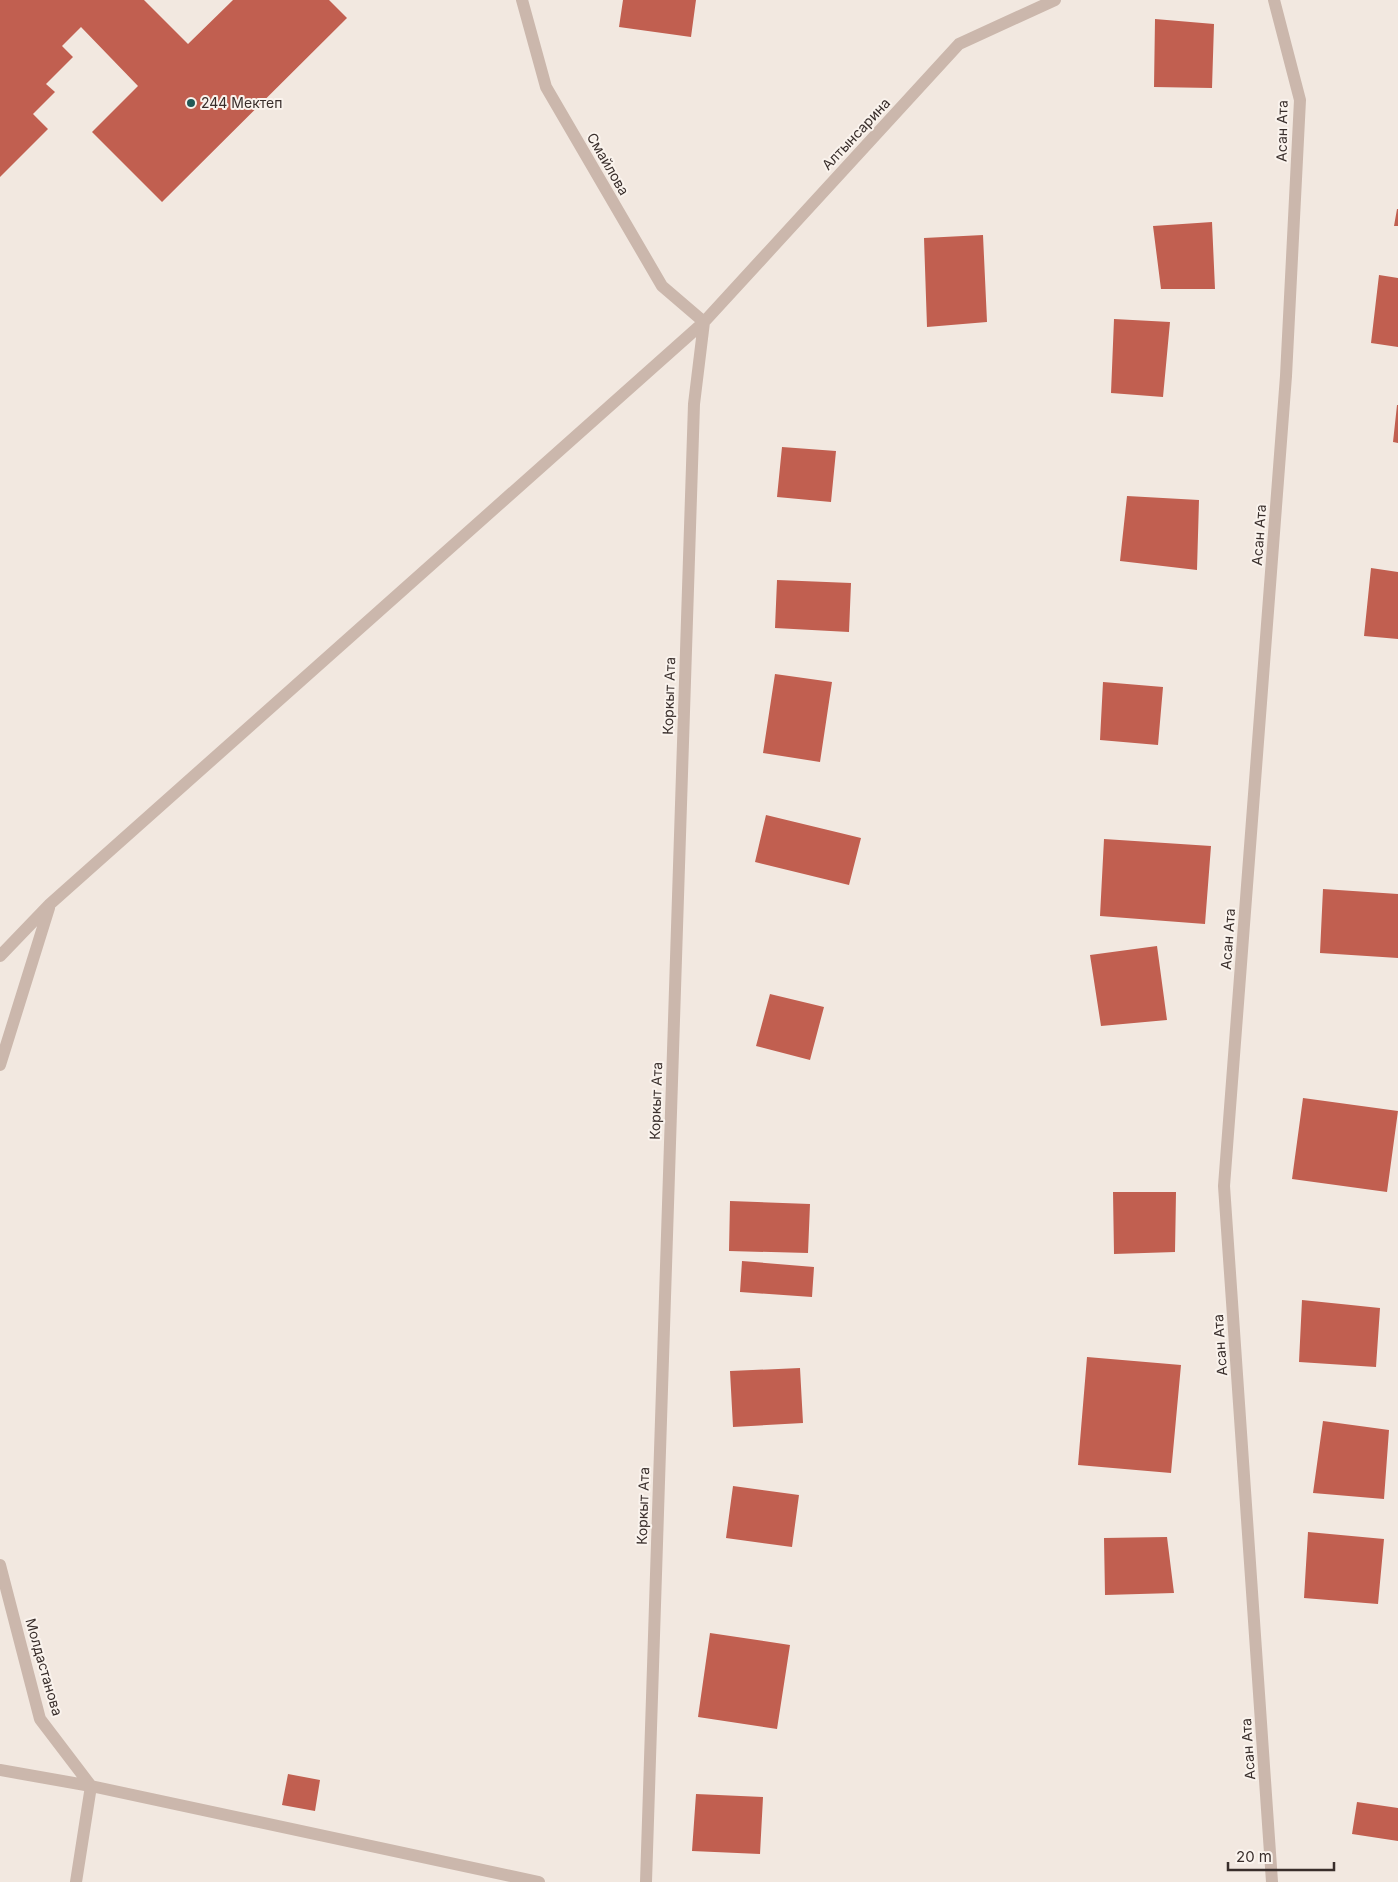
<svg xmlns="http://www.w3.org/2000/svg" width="1398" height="1882" font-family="Inter,sans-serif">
	<rect width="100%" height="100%" fill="#f2e8e0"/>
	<path fill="#c15f50" d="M 0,0 L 144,0 L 188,44 L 233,0 L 329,0 L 347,18 L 162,202 L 92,132 L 138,86 L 81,27 L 62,46 L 73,57 L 46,84 L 55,92 L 33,114 L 48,129 L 0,177 Z
		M 623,0 L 696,0 L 691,37 L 619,27 Z
		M 1155,19 L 1214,24 L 1212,88 L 1154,87 Z
		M 1397,209 L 1398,209 L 1398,226 L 1394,226 Z
		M 1212,222 L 1215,289 L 1161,289 L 1153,226 Z
		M 983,235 L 987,322 L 927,327 L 924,238 Z
		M 1379,275 L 1398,278 L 1398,347 L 1371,343 Z
		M 1114,319 L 1170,322 L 1163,397 L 1111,393 Z
		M 1397,405 L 1398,405 L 1398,443 L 1393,442 Z
		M 782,447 L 836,451 L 831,502 L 777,497 Z
		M 1127,496 L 1199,500 L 1197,570 L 1120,561 Z
		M 1371,568 L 1398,572 L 1398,639 L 1364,636 Z
		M 777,580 L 851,583 L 849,632 L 775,628 Z
		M 775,674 L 832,682 L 820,762 L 763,753 Z
		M 1103,682 L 1163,687 L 1158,745 L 1100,740 Z
		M 766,815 L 861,838 L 849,885 L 755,862 Z
		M 1104,839 L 1211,846 L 1205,924 L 1100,916 Z
		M 1323,889 L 1398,894 L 1398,958 L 1320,953 Z
		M 1157,946 L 1167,1020 L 1101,1026 L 1090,955 Z
		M 770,994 L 824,1007 L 810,1060 L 756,1046 Z
		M 1303,1098 L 1398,1111 L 1387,1192 L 1292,1179 Z
		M 1113,1192 L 1176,1192 L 1175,1252 L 1114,1254 Z
		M 730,1201 L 810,1204 L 808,1253 L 729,1251 Z
		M 742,1261 L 814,1267 L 812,1297 L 740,1292 Z
		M 1302,1300 L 1380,1308 L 1376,1367 L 1299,1362 Z
		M 1087,1357 L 1181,1365 L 1171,1473 L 1078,1465 Z
		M 800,1368 L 803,1423 L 733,1427 L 730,1371 Z
		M 1323,1421 L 1389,1430 L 1384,1499 L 1313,1493 Z
		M 733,1486 L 799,1495 L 792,1547 L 726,1538 Z
		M 1308,1532 L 1384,1539 L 1378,1604 L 1304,1598 Z
		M 1167,1537 L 1174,1593 L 1105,1595 L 1104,1538 Z
		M 710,1633 L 790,1645 L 777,1729 L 698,1717 Z
		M 288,1774 L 320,1780 L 315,1811 L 282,1805 Z
		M 696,1794 L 763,1797 L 760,1854 L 692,1851 Z
		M 1357,1802 L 1398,1808 L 1398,1841 L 1352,1834 Z"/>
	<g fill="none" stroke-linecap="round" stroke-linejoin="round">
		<path stroke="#cbb7ac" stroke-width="12" d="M 522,0 L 546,87 L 662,286 L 704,322
			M 0,956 L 50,904 L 704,322 L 959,44 L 1055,0
			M 0,1065 L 49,908
			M 0,1565 L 40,1719 L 91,1786 L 76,1882
			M 0,1770 L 91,1786 L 539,1882
			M 646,1882 L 694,404 L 704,322
			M 1272,1882 L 1224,1186 L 1286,376 L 1300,100 L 1274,0"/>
	</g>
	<circle fill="#225957" stroke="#faf3ed" stroke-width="2" cx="191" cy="103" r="5"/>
	<g text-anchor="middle" stroke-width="4" stroke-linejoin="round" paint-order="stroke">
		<g font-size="14" fill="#392e2b" stroke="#faf3ed" text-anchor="start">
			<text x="201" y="108">244 Мектеп</text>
		</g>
		<g font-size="14" fill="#392e2b" stroke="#faf3ed">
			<text transform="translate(1282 131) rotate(-89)" y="5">Асан Ата</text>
			<text transform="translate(856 134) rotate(-47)" y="5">Алтынсарина</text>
			<text transform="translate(608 164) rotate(60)" y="5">Смайлова</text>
			<text transform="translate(1259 535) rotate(-86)" y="5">Асан Ата</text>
			<text transform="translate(669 696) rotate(-88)" y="5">Коркыт Ата</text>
			<text transform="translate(1228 939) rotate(-86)" y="5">Асан Ата</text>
			<text transform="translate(656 1101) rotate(-88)" y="5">Коркыт Ата</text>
			<text transform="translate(1220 1345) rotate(-94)" y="5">Асан Ата</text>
			<text transform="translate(643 1506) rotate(-88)" y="5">Коркыт Ата</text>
			<text transform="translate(44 1667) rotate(74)" y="5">Молдастанова</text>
			<text transform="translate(1248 1749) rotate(-94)" y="5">Асан Ата</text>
		</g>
	</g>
	<path d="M1228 1862v8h106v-8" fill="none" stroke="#392e2b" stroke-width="2.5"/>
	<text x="1236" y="1862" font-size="15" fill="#392e2b" stroke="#faf3ed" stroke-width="4" paint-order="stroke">20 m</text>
</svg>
